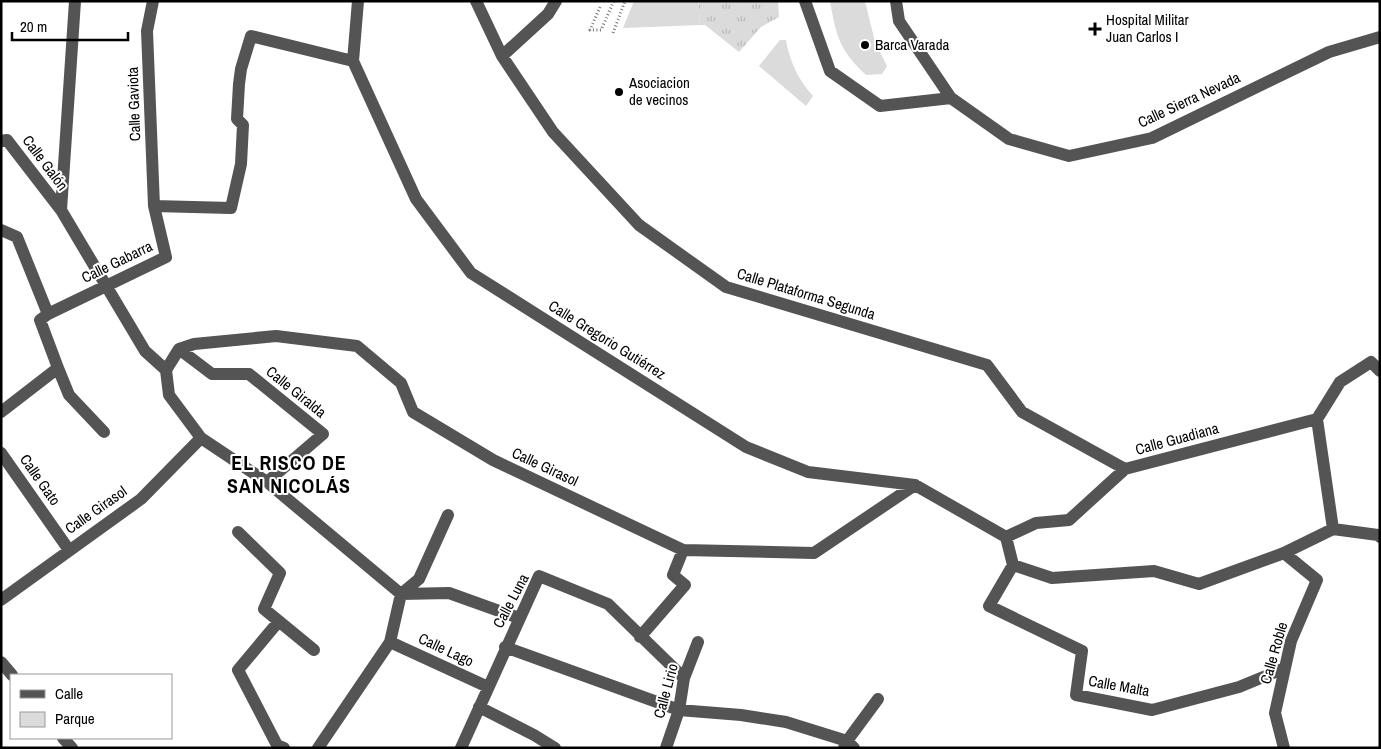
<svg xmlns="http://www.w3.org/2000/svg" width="1381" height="749" font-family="'Archivo Narrow',sans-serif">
	<defs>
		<pattern id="park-tufts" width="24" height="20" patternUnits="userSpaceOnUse" patternTransform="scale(1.25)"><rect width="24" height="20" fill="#dbdbdb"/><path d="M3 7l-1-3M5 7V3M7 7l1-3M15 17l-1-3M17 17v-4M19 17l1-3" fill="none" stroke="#bababa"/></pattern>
	</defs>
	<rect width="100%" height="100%" fill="#fff"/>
	<path fill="#dbdbdb" d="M 634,1 L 698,1 L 700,25 L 623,28 Z
		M 830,1 L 865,1 L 875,42 L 887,66 L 882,74 L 866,75 C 839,50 836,35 830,1 Z
		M 780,40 L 786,40 C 789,60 799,81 813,96 L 806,106 L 759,66 Z"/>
	<path fill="url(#park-tufts)" d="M 698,1 L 778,1 L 779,17 L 761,27 L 739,52 L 705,25 L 700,25 Z"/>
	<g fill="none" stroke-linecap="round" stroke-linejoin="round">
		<path stroke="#767676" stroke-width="3" stroke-dasharray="1 2.5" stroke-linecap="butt" d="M 600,7 L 590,30 L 601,30 L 614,1
			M 613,33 L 625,1"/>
		<path stroke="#545454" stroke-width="12" d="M 358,1 L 353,61 L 416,199 L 471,273 L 746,447 L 808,472 L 915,485 L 1006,537 L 1036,523 L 1069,520 L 1125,469
			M 476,1 L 502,56 L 553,132 L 639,225 L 726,287 L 987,365 L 1022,412 L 1125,469 L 1317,419 L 1340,382 L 1371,362 L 1380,371
			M 805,1 L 830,71 L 880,106 L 951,98
			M 896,1 L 899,21 L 951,98 L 1009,139 L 1069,156 L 1152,138 L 1329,52 L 1380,37
			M 502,56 L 548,14 L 556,1
			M 1,141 L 7,140 L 61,210 L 145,351 L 166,370 L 169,395 L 201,438 L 267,482 L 401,594 L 449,593 L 519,618
			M 154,206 L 231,208 L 241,164 L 243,125 L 237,119 L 239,84 L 241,69 L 251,36 L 353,61
			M 61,210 L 75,1
			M 1,230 L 17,237 L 48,314
			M 179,349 L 194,344 L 276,336 L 357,346 L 401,383 L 413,412 L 493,460 L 683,550 L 814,553 L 915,485
			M 58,368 L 69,395 L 104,432
			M 166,370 L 179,349 L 212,374 L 249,374 L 323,434 L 267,482
			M 1,412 L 58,368 L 40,320 L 48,314 L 166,257 L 154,206 L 147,31 L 153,1
			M 1,453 L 69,550
			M 1333,529 L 1378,535 L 1380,537
			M 238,532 L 280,573 L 264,609 L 314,650
			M 1006,537 L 1013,565 L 1052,578 L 1154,571 L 1199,584 L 1284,553 L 1333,529 L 1317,419
			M 1013,565 L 989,606 L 1082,651 L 1076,695 L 1152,710 L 1239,687 L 1285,668
			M 1,600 L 141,499 L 201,438
			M 279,621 L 238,670 L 277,745 L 284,748
			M 640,637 L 685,585 L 673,575 L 683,550
			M 390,642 L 488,687
			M 505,647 L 679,710 L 741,715 L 786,722 L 847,741 L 854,748
			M 1,662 L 12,675
			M 479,707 L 534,735 L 555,748
			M 63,738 L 72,748
			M 318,748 L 390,642 L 401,594 L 419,579 L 448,515
			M 461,748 L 539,576 L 608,604 L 684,678
			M 666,748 L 679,710 L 684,678 L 698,642
			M 844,748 L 847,741 L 878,699
			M 1284,748 L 1275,713 L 1291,641 L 1317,580 L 1284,553"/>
	</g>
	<g fill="#000" stroke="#fff" stroke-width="2">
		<path d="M1092.5 21.5h5v5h5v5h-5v5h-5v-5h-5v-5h5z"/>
		<circle cx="865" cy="45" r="5"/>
		<circle cx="619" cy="92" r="5"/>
	</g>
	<g text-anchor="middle" stroke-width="4" stroke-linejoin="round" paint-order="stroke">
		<g font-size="15" fill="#000" stroke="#fff" text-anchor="start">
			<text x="1106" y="25">Hospital Militar<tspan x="1106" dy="17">Juan Carlos I</tspan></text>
			<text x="875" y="50">Barca Varada</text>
			<text x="629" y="88">Asociacion<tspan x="629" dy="17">de vecinos</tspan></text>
		</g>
		<g font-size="15" fill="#000" stroke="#fff">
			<text transform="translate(1189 100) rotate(-25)" y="5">Calle Sierra Nevada</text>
			<text transform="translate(134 104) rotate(-92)" y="5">Calle Gaviota</text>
			<text transform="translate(45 163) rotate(53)" y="5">Calle Galón</text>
			<text transform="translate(117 262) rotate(-26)" y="5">Calle Gabarra</text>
			<text transform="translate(806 294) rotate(17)" y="5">Calle Plataforma Segunda</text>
			<text transform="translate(607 340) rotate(32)" y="5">Calle Gregorio Gutiérrez</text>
			<text transform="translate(296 392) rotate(39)" y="5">Calle Giralda</text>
			<text transform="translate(1177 439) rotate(-15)" y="5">Calle Guadiana</text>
			<text transform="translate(545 467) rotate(25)" y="5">Calle Girasol</text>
			<text transform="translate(40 480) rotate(55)" y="5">Calle Gato</text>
			<text transform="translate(96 510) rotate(-35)" y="5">Calle Girasol</text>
			<text transform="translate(511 601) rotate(-62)" y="5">Calle Luna</text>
			<text transform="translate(446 650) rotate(25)" y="5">Calle Lago</text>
			<text transform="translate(1274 653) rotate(-74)" y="5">Calle Roble</text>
			<text transform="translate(1119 686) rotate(10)" y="5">Calle Malta</text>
			<text transform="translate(666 691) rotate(-75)" y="5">Calle Lirio</text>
		</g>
		<g font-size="20" font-weight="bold" letter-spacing="1" fill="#000" stroke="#fff">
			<text x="289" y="470">EL RISCO DE<tspan x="289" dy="23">SAN NICOLÁS</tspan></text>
		</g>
	</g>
	<rect width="1381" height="749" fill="none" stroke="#000000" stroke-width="5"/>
	<rect x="10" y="674" width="162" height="65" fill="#ffffff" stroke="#999999"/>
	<rect x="20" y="690" width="25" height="8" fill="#545454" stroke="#999999"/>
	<text x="55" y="699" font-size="15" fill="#000000">Calle</text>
	<rect x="20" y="712" width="25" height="15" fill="#dbdbdb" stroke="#999999"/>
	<text x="55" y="724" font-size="15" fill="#000000">Parque</text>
	<path d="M12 32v8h116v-8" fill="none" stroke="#000000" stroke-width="2.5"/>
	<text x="20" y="32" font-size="15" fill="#000000" stroke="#ffffff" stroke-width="4" paint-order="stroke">20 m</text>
</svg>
